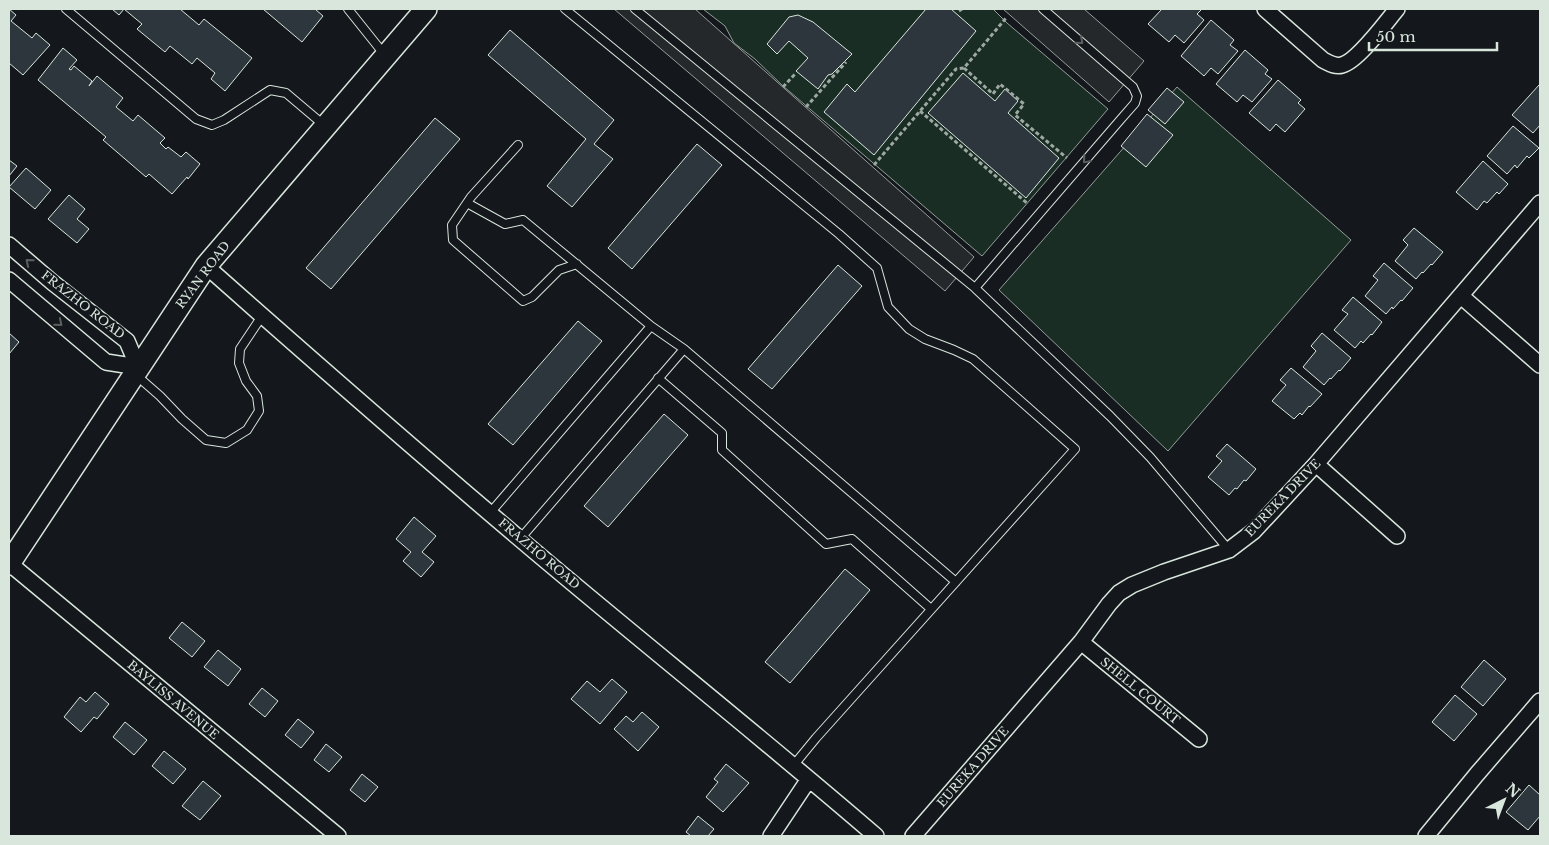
<svg xmlns="http://www.w3.org/2000/svg" width="1549" height="845" font-family="'Libre Baskerville',serif">
	<rect width="100%" height="100%" fill="#14181c"/>
	<path fill="#1a2d24" stroke="#939e99" d="M 703,9 L 993,9 L 1007,23 L 1108,109 L 982,256 L 783,86 L 755,59 L 734,43 L 725,26 Z
		M 1177,87 L 1351,240 L 1168,451 L 999,290 Z"/>
	<path fill="#24282b" stroke="#939e99" d="M 614,9 L 695,9 L 974,257 L 945,291 Z
		M 1003,9 L 1084,9 L 1144,61 L 1109,102 Z"/>
	<path fill="#2c363c" stroke="#d8e6dc" d="M 9,9 L 16,15 L 11,21 L 32,38 L 36,33 L 50,45 L 23,75 L 9,63 Z
		M 112,9 L 180,9 L 199,25 L 204,19 L 252,58 L 225,91 L 211,79 L 215,73 L 197,58 L 192,64 L 170,46 L 165,52 L 137,29 L 142,24 L 124,9 L 119,15 Z
		M 263,9 L 315,9 L 323,16 L 302,42 Z
		M 926,9 L 951,9 L 976,31 L 874,155 L 824,112 L 847,84 L 855,92 Z
		M 1162,9 L 1199,9 L 1201,10 L 1197,14 L 1204,20 L 1184,43 L 1175,35 L 1169,42 L 1148,24 Z
		M 798,15 L 813,22 L 852,54 L 832,74 L 828,75 L 818,89 L 796,71 L 808,58 L 789,41 L 777,54 L 767,44 L 789,17 Z
		M 1211,20 L 1234,40 L 1230,45 L 1238,51 L 1218,74 L 1211,68 L 1204,76 L 1181,56 Z
		M 510,30 L 614,120 L 594,144 L 613,159 L 572,207 L 547,186 L 586,139 L 488,55 Z
		M 63,48 L 77,60 L 69,69 L 71,70 L 74,66 L 92,81 L 89,86 L 97,76 L 123,98 L 116,107 L 133,121 L 138,115 L 165,138 L 160,143 L 166,149 L 168,147 L 181,157 L 186,152 L 200,164 L 188,179 L 187,177 L 172,194 L 149,174 L 146,177 L 103,140 L 106,137 L 38,80 Z
		M 1245,50 L 1268,70 L 1265,74 L 1272,79 L 1252,102 L 1243,95 L 1237,102 L 1216,84 Z
		M 963,73 L 995,101 L 1005,89 L 1018,101 L 1008,113 L 1059,158 L 1026,198 L 928,113 Z
		M 1278,80 L 1301,100 L 1298,103 L 1305,109 L 1285,132 L 1276,124 L 1270,131 L 1249,113 Z
		M 1539,85 L 1540,86 L 1540,125 L 1533,133 L 1512,115 Z
		M 1167,88 L 1184,102 L 1165,124 L 1148,110 Z
		M 1147,114 L 1173,135 L 1146,167 L 1121,146 Z
		M 435,118 L 460,139 L 331,289 L 306,268 Z
		M 1513,126 L 1539,148 L 1529,158 L 1527,156 L 1517,168 L 1515,165 L 1507,174 L 1487,156 Z
		M 697,144 L 722,165 L 632,269 L 608,248 Z
		M 9,160 L 17,166 L 9,176 Z
		M 1483,161 L 1508,184 L 1499,194 L 1497,192 L 1487,203 L 1484,201 L 1477,210 L 1456,192 Z
		M 26,168 L 51,190 L 35,209 L 9,187 Z
		M 69,195 L 85,209 L 77,219 L 89,229 L 77,243 L 48,219 Z
		M 1414,228 L 1443,252 L 1432,265 L 1431,264 L 1423,273 L 1422,272 L 1416,279 L 1395,261 L 1408,245 L 1403,240 Z
		M 1384,263 L 1413,288 L 1402,301 L 1401,300 L 1393,309 L 1392,307 L 1386,314 L 1365,296 L 1378,280 L 1373,276 Z
		M 838,265 L 862,286 L 772,389 L 748,369 Z
		M 1353,297 L 1382,322 L 1372,335 L 1371,334 L 1363,343 L 1361,341 L 1355,348 L 1334,330 L 1348,314 L 1342,310 Z
		M 578,321 L 602,341 L 513,445 L 488,424 Z
		M 9,333 L 19,342 L 9,354 Z
		M 1322,333 L 1351,358 L 1340,371 L 1339,370 L 1331,379 L 1330,378 L 1324,385 L 1303,367 L 1316,351 L 1311,346 Z
		M 1291,368 L 1322,394 L 1310,407 L 1309,406 L 1302,415 L 1300,413 L 1294,419 L 1272,401 L 1286,385 L 1280,380 Z
		M 664,414 L 688,435 L 608,527 L 584,506 Z
		M 1227,444 L 1256,469 L 1246,481 L 1244,480 L 1237,489 L 1235,488 L 1229,495 L 1208,477 L 1222,461 L 1216,456 Z
		M 414,517 L 436,536 L 422,552 L 434,562 L 421,577 L 403,561 L 411,552 L 396,539 Z
		M 845,569 L 870,590 L 790,683 L 765,662 Z
		M 182,622 L 205,641 L 192,657 L 169,638 Z
		M 218,650 L 241,669 L 228,686 L 204,667 Z
		M 1484,660 L 1506,679 L 1483,706 L 1461,687 Z
		M 612,679 L 627,692 L 600,724 L 571,699 L 587,681 L 600,692 Z
		M 262,688 L 278,701 L 265,717 L 249,704 Z
		M 95,692 L 109,704 L 97,719 L 94,717 L 81,732 L 64,717 L 80,697 L 86,702 Z
		M 1455,695 L 1477,714 L 1454,741 L 1432,722 Z
		M 642,712 L 659,727 L 638,751 L 614,729 L 626,716 L 633,722 Z
		M 298,719 L 314,732 L 301,748 L 285,735 Z
		M 125,722 L 147,740 L 134,755 L 113,737 Z
		M 326,744 L 342,757 L 329,772 L 314,760 Z
		M 164,751 L 186,769 L 173,784 L 152,766 Z
		M 726,764 L 749,783 L 723,812 L 706,797 L 718,782 L 714,779 Z
		M 362,774 L 378,787 L 365,802 L 350,790 Z
		M 203,781 L 221,796 L 200,820 L 182,806 Z
		M 1529,785 L 1540,795 L 1540,816 L 1528,830 L 1506,812 Z
		M 698,816 L 714,829 L 708,836 L 691,836 L 686,832 Z"/>
	<g fill="none" stroke-linecap="round" stroke-linejoin="round">
		<defs>
			<path id="service" d="M 66,9 L 196,119 L 212,125 L 224,120 L 270,90 L 286,93 L 325,126
				M 348,9 L 384,54
				M 565,9 L 839,234 L 877,268 L 888,307 L 909,329 L 925,339 L 954,350 L 973,359 L 1075,449 L 816,738 L 793,766
				M 635,9 L 975,288 L 1110,416 L 1150,457 L 1229,550
				M 518,145 L 471,197 L 452,225 L 453,240 L 523,301 L 532,297 L 559,270 L 577,264
				M 467,203 L 505,224 L 523,220 L 651,326 L 490,513
				M 975,288 L 1121,119 L 1135,103 L 1137,96 L 1133,87 L 1043,9
				M 651,326 L 684,349
				M 136,375 L 160,396 L 182,419 L 206,440 L 226,443 L 247,430 L 259,411 L 257,396 L 246,381 L 239,363 L 240,349 L 262,316
				M 658,378 L 722,433 L 722,450 L 826,544 L 852,539 L 931,609
				M 520,539 L 684,349 L 956,582"/>
			<path id="minor" d="M 1265,9 L 1323,60 C 1329,63 1335,67 1342,65 C 1358,61 1386,22 1397,9
				M 9,245 L 52,282 L 127,341 L 138,367
				M 206,266 C 310,358 414,449 520,539 C 638,639 759,735 876,836
				M 9,280 L 106,362 L 138,367
				M 1461,296 L 1540,365
				M 1316,464 L 1397,536
				M 9,563 L 338,836
				M 1081,642 L 1199,739
				M 771,836 L 809,779
				M 913,836 L 1081,642 L 1109,604 L 1119,593 L 1132,585 L 1164,572 L 1229,550 L 1254,531 L 1316,464 L 1540,203
				M 1426,836 L 1477,774 L 1540,701"/>
			<path id="secondary" d="M 9,564 L 206,266 L 426,9"/>
		</defs>
		<use href="#service" stroke="#d8e6dc" stroke-width="10"/>
		<use href="#minor" stroke="#d8e6dc" stroke-width="18"/>
		<use href="#secondary" stroke="#d8e6dc" stroke-width="24"/>
		<path stroke="#9da8a2" stroke-width="3" stroke-dasharray="4 2.5" stroke-linecap="butt" d="M 959,11 L 962,9
			M 964,68 L 993,94 L 1000,84 L 1024,104 L 1015,115 L 1067,158
			M 783,87 L 796,73
			M 806,107 L 846,62
			M 920,111 L 1028,204
			M 874,165 L 956,69 L 964,68 L 1006,18"/>
		<use href="#service" stroke="#14181c" stroke-width="8"/>
		<use href="#minor" stroke="#14181c" stroke-width="15"/>
		<use href="#secondary" stroke="#14181c" stroke-width="21"/>
	</g>
	<defs><path id="oneway-chevron" d="M-2-3.5L2.5 0L-2 3.5" fill="none" stroke-width="1.6" stroke-linecap="round" stroke-linejoin="round" transform="scale(1.25)"/></defs>
	<g stroke="#59605f">
		<use href="#oneway-chevron" transform="translate(1080 41) rotate(41)"/>
		<use href="#oneway-chevron" transform="translate(1086 160) rotate(131)"/>
		<use href="#oneway-chevron" transform="translate(29 262) rotate(-140)"/>
		<use href="#oneway-chevron" transform="translate(59 323) rotate(40)"/>
	</g>
	<g text-anchor="middle" stroke-width="4" stroke-linejoin="round" paint-order="stroke">
		<g font-size="12" fill="#d8e6dc" stroke="#14181c">
			<text transform="translate(203 275) rotate(-53)" y="4">RYAN ROAD</text>
			<text transform="translate(83 305) rotate(38)" y="4">FRAZHO ROAD</text>
			<text transform="translate(1283 498) rotate(-46)" y="4">EUREKA DRIVE</text>
			<text transform="translate(539 554) rotate(40)" y="4">FRAZHO ROAD</text>
			<text transform="translate(1140 691) rotate(39)" y="4">SHELL COURT</text>
			<text transform="translate(173 700) rotate(40)" y="4">BAYLISS AVENUE</text>
			<text transform="translate(973 767) rotate(-49)" y="4">EUREKA DRIVE</text>
		</g>
	</g>
	<rect width="1549" height="845" fill="none" stroke="#d8e6dc" stroke-width="20"/>
	<g transform="translate(1504 800) rotate(42)" stroke="#14181c" stroke-width="4" paint-order="stroke">
	<path d="M0-4L9 19L0 12L-9 19Z" fill="#d8e6dc"/>
	<text y="-8" font-size="14" font-weight="bold" text-anchor="middle" fill="#d8e6dc">N</text>
	</g>
	<path d="M1369 42v8h128v-8" fill="none" stroke="#d8e6dc" stroke-width="2.5"/>
	<text x="1376" y="42" font-size="15" fill="#d8e6dc" stroke="#14181c" stroke-width="4" paint-order="stroke">50 m</text>
</svg>
